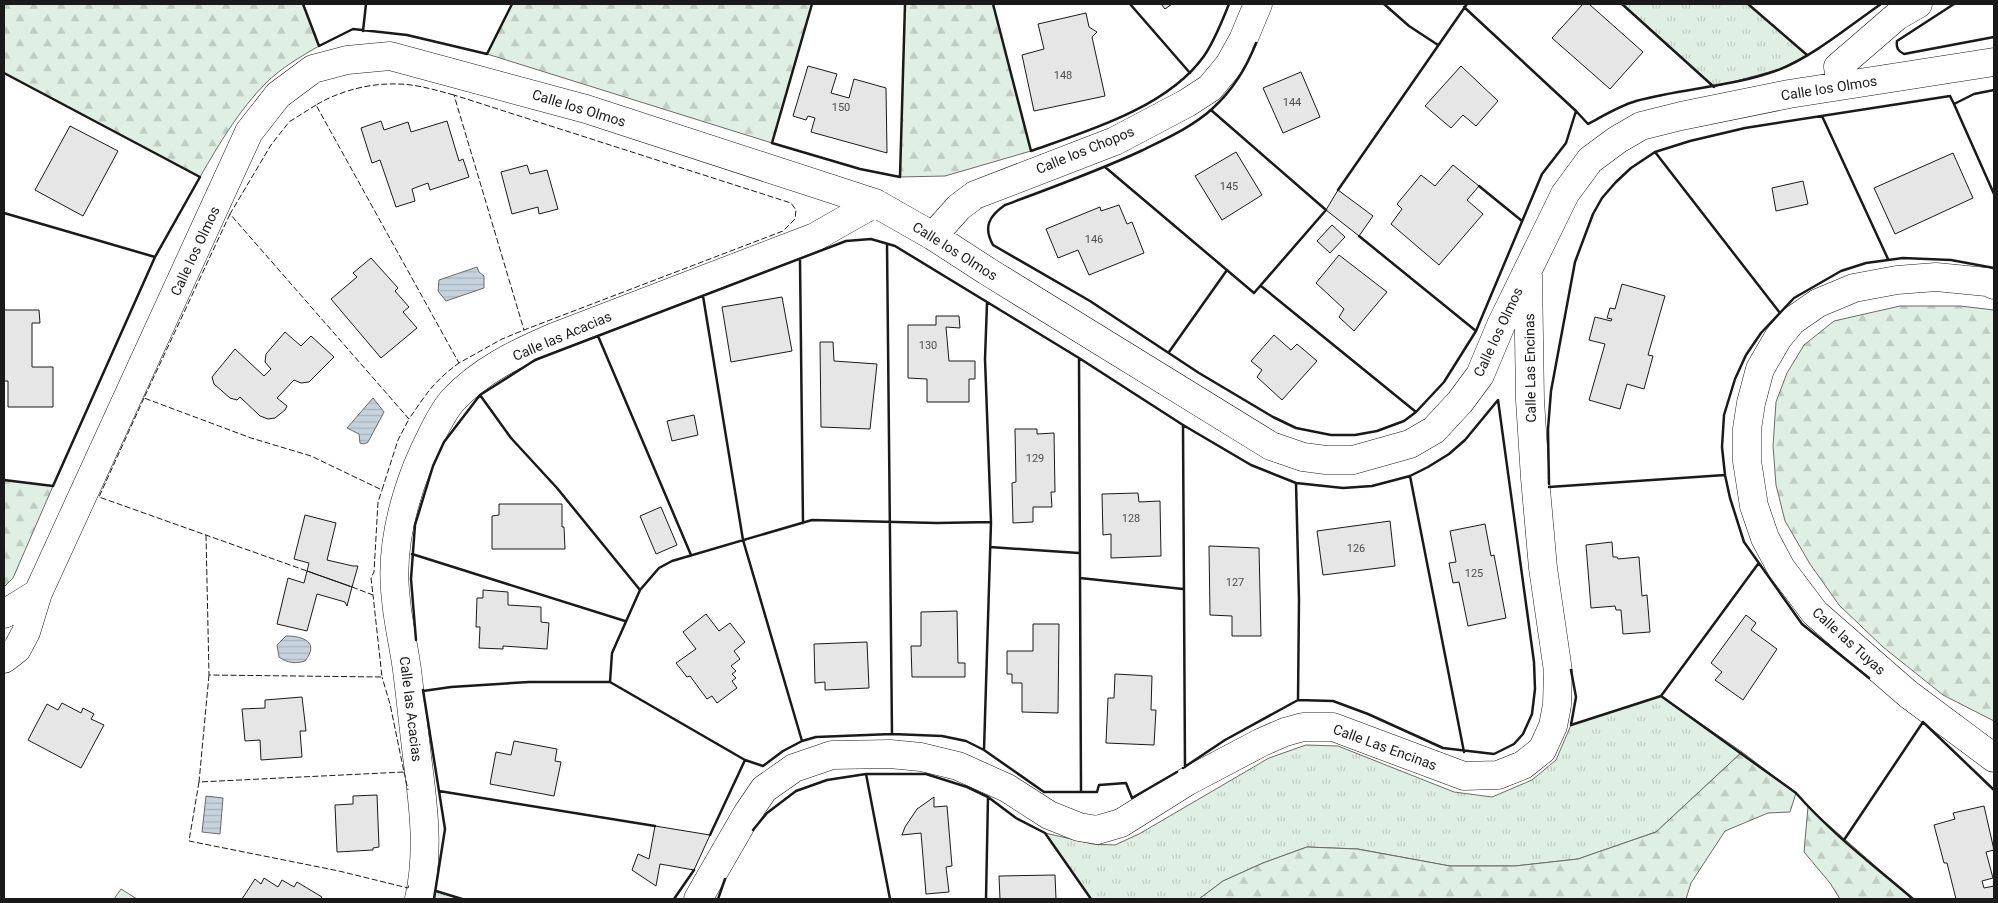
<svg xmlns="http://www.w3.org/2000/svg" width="1998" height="903" font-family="Roboto,sans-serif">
	<defs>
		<pattern id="grass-tufts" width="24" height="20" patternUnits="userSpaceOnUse" patternTransform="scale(1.25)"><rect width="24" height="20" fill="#e0efe3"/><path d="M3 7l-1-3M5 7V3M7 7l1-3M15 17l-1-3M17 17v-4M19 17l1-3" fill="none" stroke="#c0ccc2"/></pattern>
		<pattern id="forest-firs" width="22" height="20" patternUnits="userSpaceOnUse" patternTransform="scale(1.25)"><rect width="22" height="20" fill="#e0efe3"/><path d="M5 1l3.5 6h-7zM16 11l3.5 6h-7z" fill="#c0ccc2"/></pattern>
		<pattern id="water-rules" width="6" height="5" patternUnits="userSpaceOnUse" patternTransform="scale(1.25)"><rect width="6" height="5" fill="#c6d2dc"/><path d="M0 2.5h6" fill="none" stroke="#aab4bc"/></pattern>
	</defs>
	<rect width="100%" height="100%" fill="#fff"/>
	<path fill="url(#grass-tufts)" stroke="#6a6a6a" d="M 1622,4 L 1748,4 L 1807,55 L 1780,69 L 1714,87 Z
		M 1661,696 L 1742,752 L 1656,832 L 1578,859 L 1515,866 L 1450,866 L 1358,849 L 1307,847 L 1263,863 L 1223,881 L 1199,899 L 1091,899 L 1045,833 L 1093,844 L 1115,845 L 1139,834 L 1269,758 L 1306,745 L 1338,746 L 1454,792 L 1492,797 L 1532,780 L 1556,760 L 1571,725 Z
		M 436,891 L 462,899 L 434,899 Z"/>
	<path fill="url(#forest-firs)" stroke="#6a6a6a" d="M 4,4 L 303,4 L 319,46 C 300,57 281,68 266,83 C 239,110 219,144 200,177 L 4,73 Z
		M 512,4 L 812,4 L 772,143 L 487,54 Z
		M 905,4 L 993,4 L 1031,151 L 945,176 L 900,177 Z
		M 1900,306 L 1960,306 L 1994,310 L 1994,721 L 1943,695 L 1883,647 L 1839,605 L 1810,564 L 1785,521 L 1776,485 L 1773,446 L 1776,402 L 1787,373 L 1804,345 L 1834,321 Z
		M 4,480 L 53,486 L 13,578 L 4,587 Z
		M 1742,752 L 1796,793 L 1790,812 L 1768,813 L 1725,831 L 1691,883 L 1686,899 L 1199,899 L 1223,881 L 1263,863 L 1307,847 L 1357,849 L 1450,866 L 1515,866 L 1578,859 L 1656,832 Z
		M 1808,807 L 1913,899 L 1840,899 L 1830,883 L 1804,852 Z"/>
	<path fill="#e0efe3" stroke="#6a6a6a" d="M 121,889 L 137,899 L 114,899 Z"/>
	<path fill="url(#water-rules)" stroke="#6a6a6a" d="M 477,267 L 479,272 L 484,276 L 484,288 L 446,301 L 438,291 L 439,280 Z
		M 373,398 L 384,412 L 368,442 L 364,444 L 360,443 L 359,434 L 347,428 Z
		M 286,636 C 303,636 320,642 305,661 C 296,664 287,663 279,657 L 277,645 Z
		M 206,796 L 223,798 L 220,834 L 202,832 Z"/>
	<path fill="#e6e6e6" stroke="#1a1a1a" d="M 1161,4 L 1172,4 L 1165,9 Z
		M 1583,4 L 1589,4 L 1643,52 L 1610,89 L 1552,38 Z
		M 1086,13 L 1089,27 L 1097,32 L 1092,37 L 1105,96 L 1034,111 L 1022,55 L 1044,49 L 1038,24 Z
		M 808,66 L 837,74 L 831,93 L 849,98 L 854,79 L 886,88 L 887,153 L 811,132 L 815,118 L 808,116 L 806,120 L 793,116 Z
		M 1461,66 L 1498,101 L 1476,126 L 1463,115 L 1451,128 L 1425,106 Z
		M 1301,72 L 1320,117 L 1283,133 L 1263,88 Z
		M 381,121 L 384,130 L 408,122 L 411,132 L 447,121 L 459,161 L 463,159 L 469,177 L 430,190 L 428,183 L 412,189 L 415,201 L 396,207 L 380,160 L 372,163 L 361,128 Z
		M 70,126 L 118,151 L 83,216 L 35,190 Z
		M 1236,152 L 1262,195 L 1222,220 L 1195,176 Z
		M 1953,153 L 1973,198 L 1895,234 L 1874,188 Z
		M 527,165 L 530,174 L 547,170 L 558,209 L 539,214 L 538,207 L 512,214 L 501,172 Z
		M 1453,165 L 1479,186 L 1467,200 L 1483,214 L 1439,265 L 1391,224 L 1402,209 L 1397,204 L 1421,175 L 1435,186 Z
		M 1803,181 L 1808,204 L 1776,211 L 1772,188 Z
		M 1338,190 L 1373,216 L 1359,236 L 1326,210 Z
		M 1119,205 L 1127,224 L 1132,222 L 1144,253 L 1089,275 L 1078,250 L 1058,258 L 1046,229 L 1100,207 L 1101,211 Z
		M 1332,225 L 1345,237 L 1330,253 L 1317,241 Z
		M 1339,255 L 1387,292 L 1354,331 L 1339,317 L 1344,309 L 1316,283 Z
		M 371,258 L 398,288 L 395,291 L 409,307 L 403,312 L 417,328 L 381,358 L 331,299 L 357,277 L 353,273 Z
		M 1622,284 L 1665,296 L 1648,355 L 1653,356 L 1644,389 L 1627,384 L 1620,409 L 1589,400 L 1605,344 L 1589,340 L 1595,317 L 1611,321 L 1612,319 L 1607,318 L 1610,308 L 1615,309 Z
		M 782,297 L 792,351 L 731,362 L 722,307 Z
		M 4,310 L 39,310 L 40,323 L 32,323 L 32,367 L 53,367 L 53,407 L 8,407 L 8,381 L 4,381 Z
		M 936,316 L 959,316 L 960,328 L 946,327 L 949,361 L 975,361 L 975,379 L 969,379 L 969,402 L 927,402 L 927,379 L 908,378 L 908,325 L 936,325 Z
		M 285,332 L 301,346 L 311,336 L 334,357 L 309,382 L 301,383 L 294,380 L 277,398 L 287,406 L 285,410 L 275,418 L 268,419 L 260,416 L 240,397 L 237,400 L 230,398 L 214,384 L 212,377 L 235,349 L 264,376 L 271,369 L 265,362 L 266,354 Z
		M 1274,335 L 1291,350 L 1297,344 L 1317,361 L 1282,400 L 1257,377 L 1262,370 L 1251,361 Z
		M 820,342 L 833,342 L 834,361 L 877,364 L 870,429 L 821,427 Z
		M 694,415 L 698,435 L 672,441 L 667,421 Z
		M 1015,429 L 1037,429 L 1037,434 L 1054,433 L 1055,492 L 1051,492 L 1052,507 L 1033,507 L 1033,522 L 1013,523 L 1012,483 L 1016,482 Z
		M 1138,493 L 1139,502 L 1160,501 L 1161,556 L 1111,558 L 1111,534 L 1103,535 L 1102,494 Z
		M 499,504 L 562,504 L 562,527 L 564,527 L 565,549 L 492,549 L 492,516 L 499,515 Z
		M 661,507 L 677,545 L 656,554 L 640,516 Z
		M 305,515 L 336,523 L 327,560 L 353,566 L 358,566 L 352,587 L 307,571 L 309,563 L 294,559 Z
		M 1390,521 L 1395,566 L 1323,575 L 1317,531 Z
		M 1485,524 L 1491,556 L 1494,555 L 1506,618 L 1468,626 L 1459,582 L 1453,583 L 1449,563 L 1456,562 L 1450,531 Z
		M 1612,542 L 1613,557 L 1617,557 L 1618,559 L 1639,557 L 1642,596 L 1647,595 L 1650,632 L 1623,634 L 1621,610 L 1616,610 L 1615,606 L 1591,608 L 1586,545 Z
		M 1209,546 L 1259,548 L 1261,636 L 1232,636 L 1232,616 L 1210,615 Z
		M 307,571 L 352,587 L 347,606 L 345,602 L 317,594 L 307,631 L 277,624 L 288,578 L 304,583 Z
		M 483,590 L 508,592 L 508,605 L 541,607 L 541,622 L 549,623 L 547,649 L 503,646 L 503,649 L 479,648 L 480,627 L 476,627 L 477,598 L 483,598 Z
		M 957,611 L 958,663 L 965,663 L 965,677 L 912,677 L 911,646 L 921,646 L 921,612 Z
		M 706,614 L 719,631 L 730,623 L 745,642 L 734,651 L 740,659 L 731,666 L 736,671 L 732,674 L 736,678 L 732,681 L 737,688 L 717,703 L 712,696 L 707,699 L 690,676 L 687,677 L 676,663 L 696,649 L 683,632 Z
		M 1746,615 L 1756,623 L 1751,630 L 1777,649 L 1743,700 L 1715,680 L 1722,672 L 1711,663 Z
		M 1033,624 L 1059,624 L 1058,713 L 1022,712 L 1022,683 L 1012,683 L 1012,674 L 1007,674 L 1007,651 L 1033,651 Z
		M 867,642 L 869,688 L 825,690 L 825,682 L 815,683 L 814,644 Z
		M 1115,674 L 1152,676 L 1151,710 L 1156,710 L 1154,745 L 1106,743 L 1108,698 L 1114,698 Z
		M 302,697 L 306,731 L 300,731 L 302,757 L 261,760 L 260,740 L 245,741 L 242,709 L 265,708 L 265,700 Z
		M 62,703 L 81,713 L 83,708 L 94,714 L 91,719 L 104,725 L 81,768 L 28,740 L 47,704 L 58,710 Z
		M 514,741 L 557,749 L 555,761 L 561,762 L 554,796 L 490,784 L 496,752 L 511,755 Z
		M 377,795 L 379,847 L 373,848 L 373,850 L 337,852 L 335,805 L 353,804 L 353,796 Z
		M 934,797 L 934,807 L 947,806 L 952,866 L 946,867 L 949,892 L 926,894 L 921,833 L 902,835 L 905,827 L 917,809 Z
		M 1984,806 L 1994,850 L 1986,852 L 1993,878 L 1982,881 L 1984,888 L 1994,886 L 1994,899 L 1956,899 L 1947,863 L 1944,863 L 1934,825 L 1955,819 L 1953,813 Z
		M 655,826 L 710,835 L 694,870 L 660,864 L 656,886 L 632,870 L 638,854 L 649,859 Z
		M 1055,875 L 1056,899 L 1000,899 L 999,876 Z
		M 264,878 L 278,887 L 282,880 L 294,887 L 297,882 L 322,897 L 320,899 L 242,899 L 255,879 L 261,884 Z"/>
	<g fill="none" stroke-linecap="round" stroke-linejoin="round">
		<defs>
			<path id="street" d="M 1841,85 L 1838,67 L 1897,16 L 1918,4
				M 933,236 L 959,207 L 975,195 L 1115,141 L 1187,103 L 1210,88 L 1229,65 L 1243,40 L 1258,4
				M 1994,285 L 1987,282 L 1936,277 L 1897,280 L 1854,288 L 1818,303 L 1792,321 L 1778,338 L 1760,369 L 1751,403 L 1747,429 L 1747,461 L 1754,506 L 1765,538 L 1781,568 L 1815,613 L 1908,694 L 1994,758
				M 4,614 L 38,593
				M 4,659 L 17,649 L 26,632 L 38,593 L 249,132 L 278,95 L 313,69 L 347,60 L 390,56 L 586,109 L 875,203 L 933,236 L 987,271 L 1271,446 L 1303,457 L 1326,460 L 1353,460 L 1410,444 L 1434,430 L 1460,402 L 1480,375 L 1501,325 L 1565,194 L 1590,160 L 1617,140 L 1641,126 L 1681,116 L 1789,94 L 1994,62
				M 419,899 C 429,854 424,810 418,764 C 414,733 411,702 407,670 C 404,647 398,623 396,600 C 390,555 401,508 417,467 C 424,450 441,413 453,400 C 481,370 517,353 554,337 L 815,237 L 875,203
				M 698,899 L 747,814 L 764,789 L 794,768 L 832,755 L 890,754 L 921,757 L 958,766 L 1007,788 L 1049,815 L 1079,827 L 1097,830 L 1121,823 L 1188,781 L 1262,742 L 1285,732 L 1303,727 L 1333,727 L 1464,776 L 1498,775 L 1523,765 L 1542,750 L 1553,726 L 1557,705 L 1558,671 L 1543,568 L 1535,478 L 1530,400 L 1528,275"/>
		</defs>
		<use href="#street" stroke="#1a1a1a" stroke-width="29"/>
		<use href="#street" stroke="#fff" stroke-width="28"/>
		<path stroke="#1a1a1a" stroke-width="1" stroke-dasharray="6 2.5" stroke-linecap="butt" d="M 454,95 C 435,90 416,84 397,84 C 370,83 339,91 316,105 L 459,363 L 502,339 L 524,330 L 783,231 L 795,219 L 796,210 L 791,203 L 454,95 L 524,330
			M 316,105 L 289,122 L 271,145 L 230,214 L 409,419 C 427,393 433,382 459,363
			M 230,214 L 144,398 L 251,438 L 311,456 L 382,490 L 398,440 L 409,419
			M 144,398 L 99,497 L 307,571
			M 206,535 L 209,675 L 382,677 L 373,595
			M 352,587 L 373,595 L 371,578 L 374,572 L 378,502 L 382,490
			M 209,675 L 199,782 L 404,772 L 390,704 L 382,677
			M 404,772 L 408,790
			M 199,782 L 189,841 L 339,871 L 408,888 L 409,884"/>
		<path stroke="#1a1a1a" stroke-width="2.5" d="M 303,4 L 319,46 L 353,29 L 407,35 L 487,54 L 512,4
			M 812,4 L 772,143 L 860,169 L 900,177 L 905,4
			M 993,4 L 1031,151 C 1088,131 1168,107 1204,56 C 1215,40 1222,21 1229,4
			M 1130,4 L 1190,73
			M 1384,4 L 1409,26 L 1438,45
			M 1622,4 L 1714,87
			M 1748,4 L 1807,55
			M 1954,4 L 1897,41 C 1896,48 1898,51 1904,54 L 1994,37
			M 1464,7 L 1576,111
			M 363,31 L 366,4
			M 1256,43 C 1246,69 1233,90 1212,109 C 1192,127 1167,138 1143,150 C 1098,171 1051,188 1005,205 C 989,216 983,227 993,245 L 1090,301 L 1199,373 L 1273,417 L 1296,428 L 1331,435 L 1355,435 L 1377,431 L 1404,421 L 1416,412 L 1444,382 L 1476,331 L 1542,174 L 1566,143 L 1576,111 L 1588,124 C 1603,116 1619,106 1636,101 C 1683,88 1732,87 1778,70 C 1811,58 1852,24 1881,4
			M 4,73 L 200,177 L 155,257 L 53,486 L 4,480
			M 1954,104 L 1994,194
			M 1822,116 L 1888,259
			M 1655,152 L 1780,313
			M 1105,167 L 1254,293 L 1326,210 L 1211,110
			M 1479,186 L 1522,221
			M 1338,190 L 1467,4
			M 4,213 L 155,257
			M 1359,236 L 1476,331
			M 887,244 L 892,734
			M 800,260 L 803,523
			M 1261,286 L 1416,412
			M 703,296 L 743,540 L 802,741
			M 598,336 L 691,555
			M 1169,352 L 1227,270
			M 1079,358 L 1081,792
			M 480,395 L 511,438 L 557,488 L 640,590
			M 1183,425 L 1185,767
			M 1410,476 L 1464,752
			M 1296,483 L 1299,600 L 1298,700
			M 1549,484 L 1548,429 L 1551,391 L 1575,262 L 1593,214 L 1602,198 L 1616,182 L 1631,168 L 1655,152 L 1690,141 L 1745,128 L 1950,96 L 1954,104 L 1974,94 L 1994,90
			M 1549,487 L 1725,475
			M 990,547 L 1079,553
			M 412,554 L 625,621
			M 1080,578 L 1183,589
			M 416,640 L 411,579 L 415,525 L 433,466 L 444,442 L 480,395 L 535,360 L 846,241 L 871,239 L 895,246 L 1079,358 L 1183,425 L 1251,465 L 1296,483 L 1343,488 L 1372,486 L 1410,476 L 1428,467 L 1449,454 L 1465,440 L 1498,400 L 1534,662 L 1535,689 L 1532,714 L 1523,734 L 1514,744 L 1494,754 L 1443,748 L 1368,714 L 1333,701 L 1298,700 L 1225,740 L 1183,768
			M 1571,670 L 1576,697 L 1571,725 L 1661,696 L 1796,793 C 1830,832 1873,865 1913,899
			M 1869,678 L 1802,624 L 1744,542 L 1730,498 L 1725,475 L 1722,447 L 1724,415 L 1735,379 L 1746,355 L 1761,333 L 1794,298 L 1841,271 L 1866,263 L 1903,258 L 1951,260 L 1994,268
			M 610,682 L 612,653 L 640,590 L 659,568 L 672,561 L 812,520 L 937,523 L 991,522
			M 423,690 L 445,829 L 434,899
			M 423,691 L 451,687 L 529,682 L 610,682 L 745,760
			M 1661,696 L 1758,564
			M 1923,722 L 1994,790
			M 984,750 L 991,522 L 985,359 L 987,303
			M 866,774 L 890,899
			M 439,791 L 655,826
			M 753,830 L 767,813 L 796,791 L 827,780 L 866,774 L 926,774 L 967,787 L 988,797 L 1016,818 L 1045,833 L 1091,899
			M 710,835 L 745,760 L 763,766 L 783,751 L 802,741 L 816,737 L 892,734 L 942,736 L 966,741 L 984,750 L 1044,792 L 1097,792 L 1099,785 L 1126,783 L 1132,798 L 1177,772
			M 1844,840 L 1923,722
			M 436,891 L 462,899
			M 674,899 L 694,870
			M 718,899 L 725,879
			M 986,899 L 988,797"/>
	</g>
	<g text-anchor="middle" stroke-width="4" stroke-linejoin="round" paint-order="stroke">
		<g font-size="11" fill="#4d4d4d">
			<text x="1063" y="79">148</text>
			<text x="1292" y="106">144</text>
			<text x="841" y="111">150</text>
			<text x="1229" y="190">145</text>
			<text x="1094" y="243">146</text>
			<text x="928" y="349">130</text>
			<text x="1035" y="462">129</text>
			<text x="1131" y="522">128</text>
			<text x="1356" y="552">126</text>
			<text x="1474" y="577">125</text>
			<text x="1235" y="586">127</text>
		</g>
		<g font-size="14" fill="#1a1a1a" stroke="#fff">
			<text transform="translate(1829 88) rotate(-9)" y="5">Calle los Olmos</text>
			<text transform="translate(579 108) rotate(17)" y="5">Calle los Olmos</text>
			<text transform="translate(1085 150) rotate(-22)" y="5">Calle los Chopos</text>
			<text transform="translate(195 251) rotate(-65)" y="5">Calle los Olmos</text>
			<text transform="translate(955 251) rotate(32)" y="5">Calle los Olmos</text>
			<text transform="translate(1498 332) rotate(-65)" y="5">Calle los Olmos</text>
			<text transform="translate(562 336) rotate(-23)" y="5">Calle las Acacias</text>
			<text transform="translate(1530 368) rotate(-91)" y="5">Calle Las Encinas</text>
			<text transform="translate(1849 641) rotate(42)" y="5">Calle las Tuyas</text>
			<text transform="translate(411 709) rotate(83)" y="5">Calle las Acacias</text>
			<text transform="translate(1385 747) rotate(20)" y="5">Calle Las Encinas</text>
		</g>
	</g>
	<rect width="1998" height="903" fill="none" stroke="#1a1a1a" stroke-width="10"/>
</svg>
